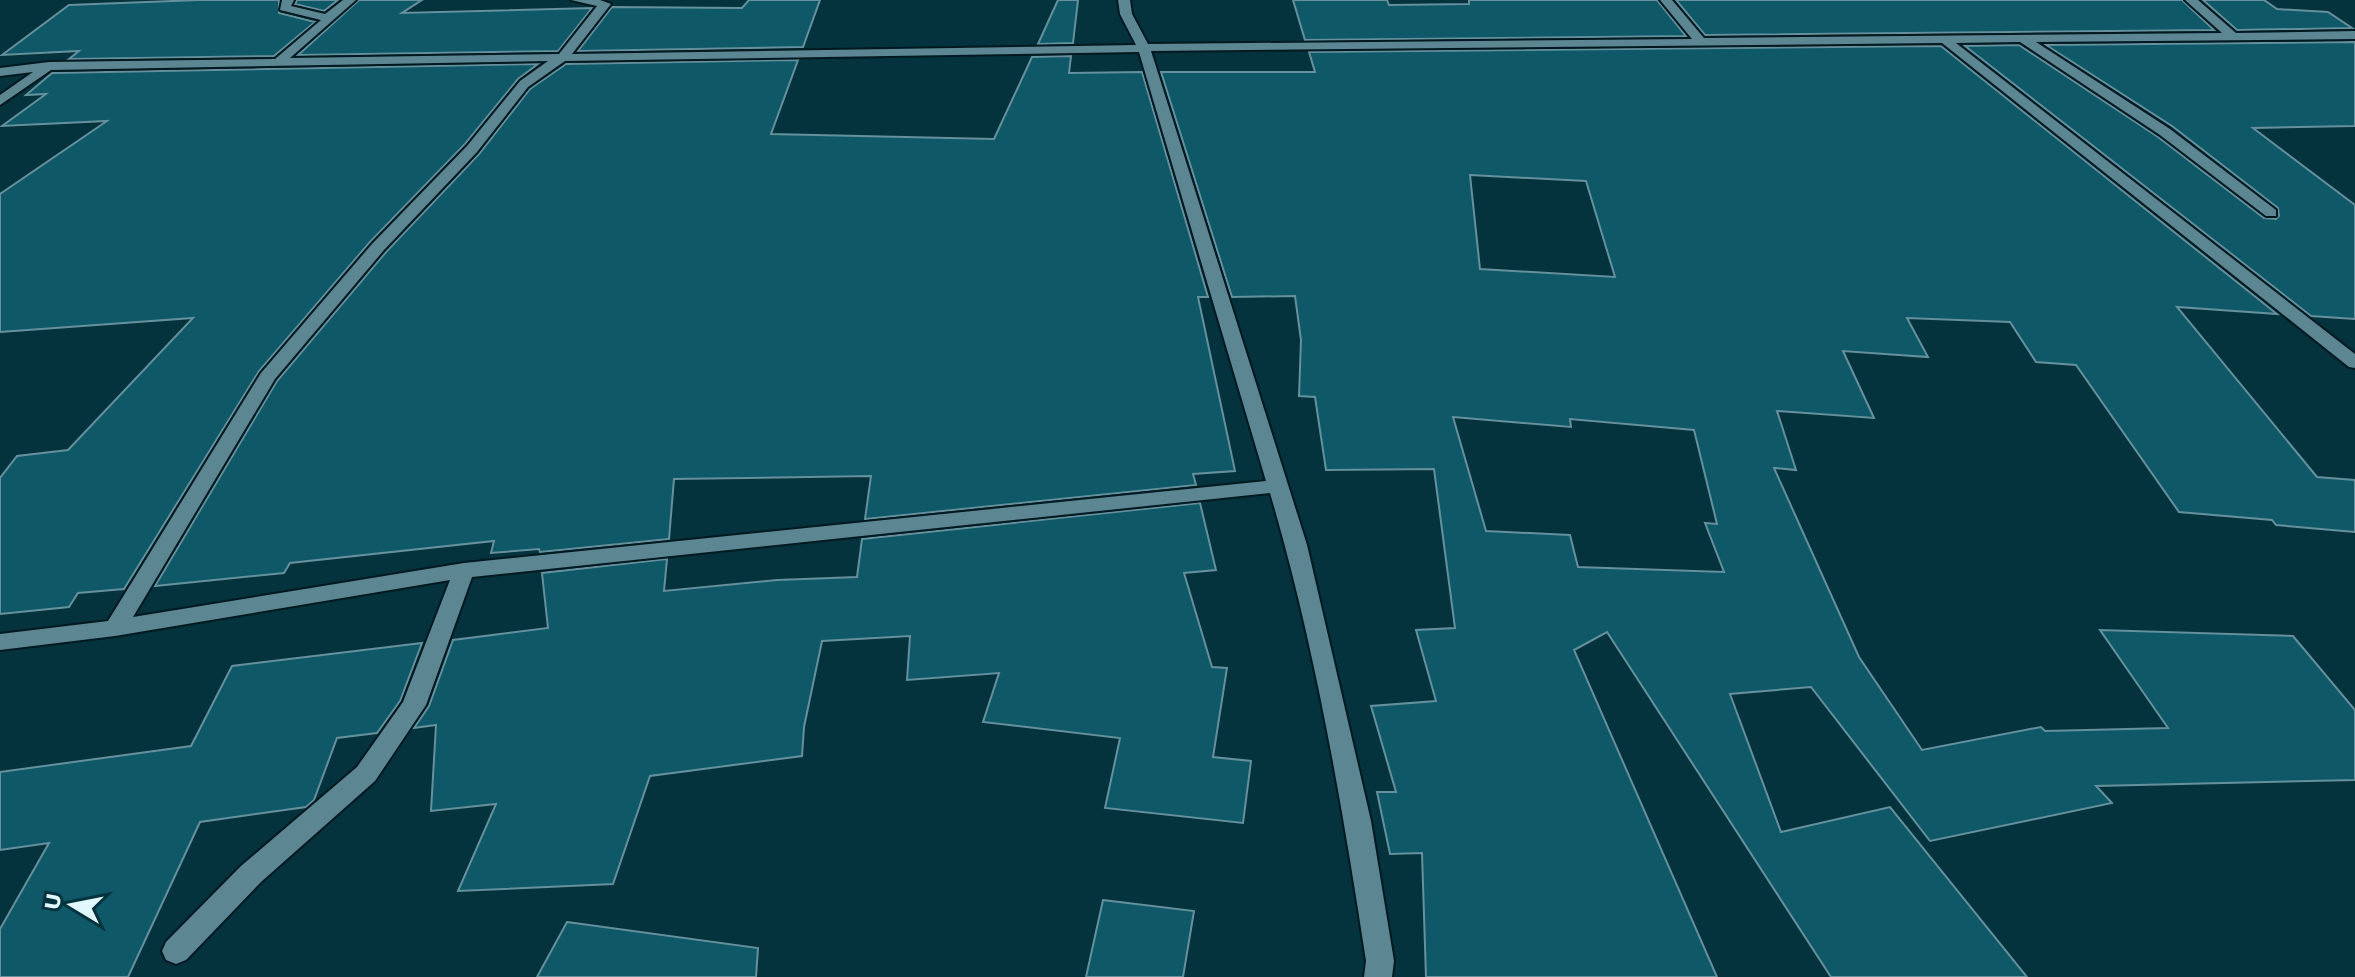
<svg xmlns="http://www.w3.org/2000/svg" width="2355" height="977" font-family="'Work Sans',sans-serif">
	<rect width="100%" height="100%" fill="#04333d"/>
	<path fill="#0e5868" stroke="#65909c" stroke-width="2" fill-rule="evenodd" d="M 199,0 L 279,0 L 279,13 L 315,22 L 274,56 L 69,59 L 79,51 L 2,55 L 69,5 Z
		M 297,0 L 338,0 L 324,11 L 295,4 Z
		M 359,0 L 422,0 L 402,13 L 592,8 L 558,51 L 298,55 Z
		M 749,0 L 820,0 L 803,47 L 578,51 L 612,7 L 742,8 Z
		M 1058,0 L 1078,0 L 1073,43 L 1038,44 Z
		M 1293,0 L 1387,0 L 1389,5 L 1469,4 L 1469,0 L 1657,0 L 1686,36 L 1305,40 Z
		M 1676,0 L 2182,0 L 2214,30 L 1705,35 Z
		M 2203,0 L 2264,0 L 2277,9 L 2328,12 L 2352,28 L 2237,30 Z
		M 2355,42 L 2355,126 L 2253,128 L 2355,205 L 2355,319 L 2311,316 L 1965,46 L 2019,45 L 2158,137 L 2264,218 L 2276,219 L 2279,216 L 2278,208 L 2172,126 L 2046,45 Z
		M 1941,46 L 2277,314 L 2177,307 L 2317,477 L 2355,480 L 2355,532 L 2276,525 L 2272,520 L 2179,512 L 2076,365 L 2036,362 L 2010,322 L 1907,318 L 1928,357 L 1843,351 L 1874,418 L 1777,411 L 1796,470 L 1774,468 L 1859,657 L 1922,750 L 2041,727 L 2045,731 L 2168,728 L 2100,630 L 2293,636 L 2355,710 L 2355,780 L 2096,786 L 2112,803 L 1930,841 L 1811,687 L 1730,694 L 1781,832 L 1890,807 L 2027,977 L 1831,977 L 1607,632 L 1574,650 L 1717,977 L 1426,977 L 1422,853 L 1390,854 L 1377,792 L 1396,792 L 1371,706 L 1436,701 L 1416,630 L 1455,628 L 1434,469 L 1326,470 L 1315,397 L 1299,396 L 1301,340 L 1295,296 L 1232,297 L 1161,72 L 1315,72 L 1309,52 ZM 1470,175 L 1586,181 L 1615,277 L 1480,269 ZM 1453,417 L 1571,427 L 1570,419 L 1694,430 L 1717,524 L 1705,523 L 1724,572 L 1578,567 L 1570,535 L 1486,531 Z
		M 1071,56 L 1069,73 L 1142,72 L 1208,297 L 1198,297 L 1235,471 L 1193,474 L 1196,485 L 865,519 L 871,476 L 674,479 L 669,539 L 540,552 L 539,549 L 491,553 L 494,541 L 290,563 L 284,573 L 155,586 L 277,381 L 386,252 L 479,154 L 530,89 L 566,64 L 798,60 L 771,134 L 994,139 L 1032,57 Z
		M 538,64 L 518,79 L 465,144 L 370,242 L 259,371 L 124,589 L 78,593 L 69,607 L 0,614 L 0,478 L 17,456 L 68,450 L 193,318 L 0,332 L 0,194 L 107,121 L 2,126 L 46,94 L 26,95 L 52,73 Z
		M 1200,503 L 1216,570 L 1184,573 L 1212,667 L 1227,668 L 1213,757 L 1251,761 L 1243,823 L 1105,808 L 1120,738 L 983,722 L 999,673 L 907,680 L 910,636 L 822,641 L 804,727 L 802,756 L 650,776 L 613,884 L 458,891 L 496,804 L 431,811 L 436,725 L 414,728 L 429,706 L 453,640 L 548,628 L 542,573 L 667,559 L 664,591 L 777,580 L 857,577 L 862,539 Z
		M 422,643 L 400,701 L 377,733 L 337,738 L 314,800 L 306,807 L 200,822 L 128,977 L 0,977 L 0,929 L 49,843 L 0,850 L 0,772 L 191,746 L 232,666 Z
		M 1103,900 L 1194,911 L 1183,977 L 1086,977 Z
		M 567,922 L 758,948 L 756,977 L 537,977 Z"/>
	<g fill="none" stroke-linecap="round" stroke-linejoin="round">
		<defs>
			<path id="minor" d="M 282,0 L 294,0 L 291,6 L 325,14 L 343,0 L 356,0 L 290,58 L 559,54 L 597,6 L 571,0 L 600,0 L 611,4 L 572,54 L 1136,45 L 1120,14 L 1118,0 L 1130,0 L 1132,14 L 1148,44 L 1692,39 L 1660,0 L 1672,0 L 1704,38 L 2222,33 L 2185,0 L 2198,0 L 2236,33 L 2355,31 L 2355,39 L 2036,42 L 2170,129 L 2276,210 L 2276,216 L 2266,216 L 2160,135 L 2020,42 L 1956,43 L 2355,354 L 2355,368 L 2349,367 L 1942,43 L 1151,51 L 1307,545 L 1371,821 L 1394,961 L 1392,977 L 1364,977 L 1366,961 C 1342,804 1315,645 1270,493 L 472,577 L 426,705 L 375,781 L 261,882 L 186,960 L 176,964 L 166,960 L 162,951 L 166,942 L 241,866 L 357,767 L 403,702 L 450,580 L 115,636 L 0,650 L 0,634 L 108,621 L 261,373 L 372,244 L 467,146 L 520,81 L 548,61 L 51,70 L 0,105 L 0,95 L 33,72 L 0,76 L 0,68 L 49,62 L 275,59 L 321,20 L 280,10 ZM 1139,52 L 1266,481 L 464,563 L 133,617 L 275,379 L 384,250 L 477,152 L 528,87 L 565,61 Z"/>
		</defs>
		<use href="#minor" stroke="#001921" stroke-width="4"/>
		<use href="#minor" fill="#5c8692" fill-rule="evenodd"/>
	</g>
	<g transform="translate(72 905) rotate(280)" stroke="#04333d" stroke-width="6" paint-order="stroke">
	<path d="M0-6L14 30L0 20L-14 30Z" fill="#e1f8fe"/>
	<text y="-12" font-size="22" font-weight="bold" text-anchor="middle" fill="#e1f8fe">U</text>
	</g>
</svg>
